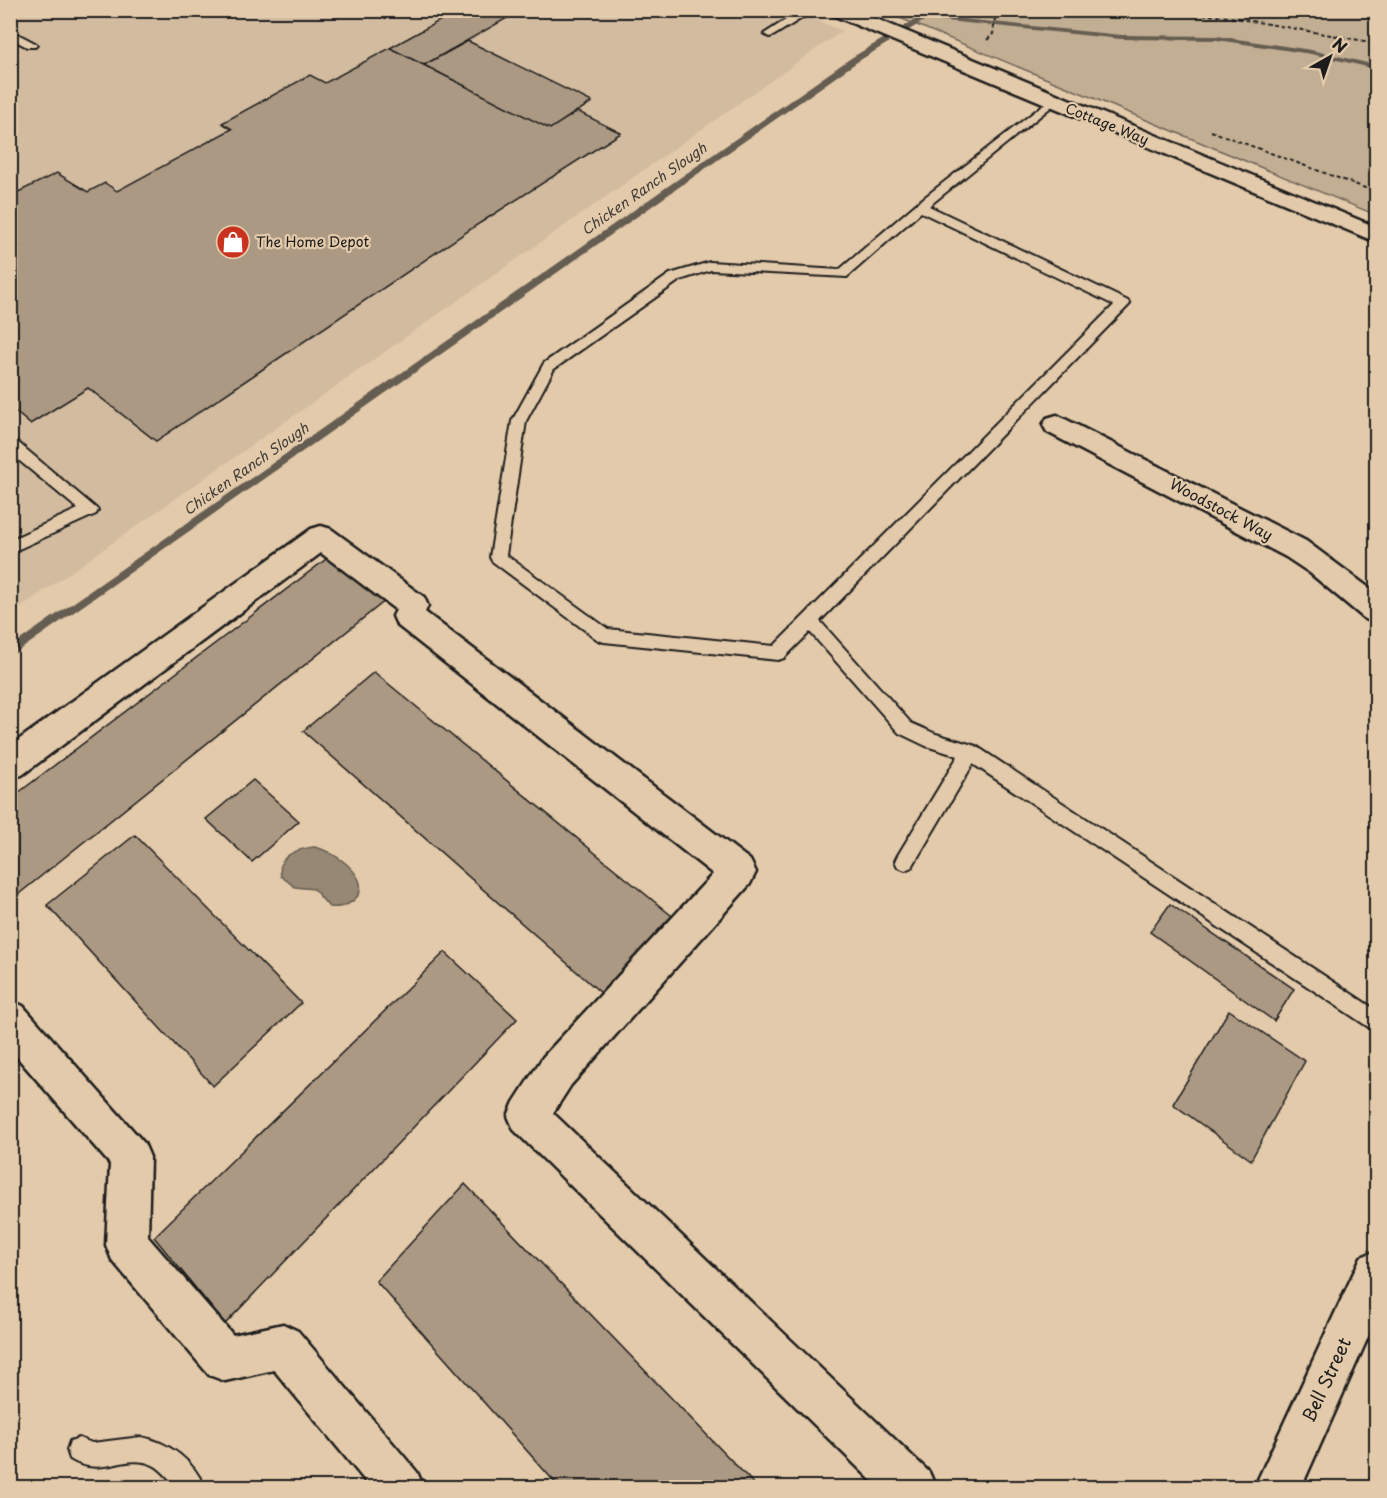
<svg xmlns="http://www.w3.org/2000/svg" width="1387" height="1498" font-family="'Playpen Sans',sans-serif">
	<rect width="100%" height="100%" fill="#e3caab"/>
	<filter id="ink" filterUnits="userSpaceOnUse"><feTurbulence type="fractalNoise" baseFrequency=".0167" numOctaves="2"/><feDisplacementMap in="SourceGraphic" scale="12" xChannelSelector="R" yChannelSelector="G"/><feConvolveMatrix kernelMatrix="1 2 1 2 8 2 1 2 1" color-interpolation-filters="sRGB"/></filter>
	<g filter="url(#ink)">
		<path fill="#d2bb9f" d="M 29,10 L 794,10 L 842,31 L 11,614 L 11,19 Z"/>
		<path fill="#c2ae93" stroke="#6f6558" stroke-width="1.5" d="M 883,11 L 1376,11 L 1376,215 Z"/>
		<path fill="#968874" stroke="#655d51" stroke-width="1.5" d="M 314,847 C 336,851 383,885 348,904 C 342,907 336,908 329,907 L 314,889 L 295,887 L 281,876 C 276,855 298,849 314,847 Z"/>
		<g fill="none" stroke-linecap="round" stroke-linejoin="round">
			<path fill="#655d51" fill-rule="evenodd" d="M 923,15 L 1121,35 L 1217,36 L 1311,50 L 1376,65 L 1376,69 L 1311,54 L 1217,40 L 1121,39 L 927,19 L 857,62 L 10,657 L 10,647 L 851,58 Z"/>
		</g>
		<path fill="#ac9983" stroke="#1c1c1c" stroke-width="1.5" d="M 459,10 L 521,10 L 424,65 L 390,48 Z
			M 468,41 L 592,102 L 550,129 L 424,65 Z
			M 390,48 L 550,129 L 577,111 L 621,133 L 480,223 L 156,441 L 88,388 L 30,424 L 10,407 L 10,249 L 19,245 L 10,239 L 10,196 L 57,173 L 88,192 L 105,183 L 117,191 L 232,129 L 222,123 L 310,75 L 325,83 Z
			M 329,557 L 386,600 L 10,901 L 10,799 Z
			M 374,672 L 672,916 L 601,993 L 303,731 Z
			M 253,780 L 299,821 L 252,862 L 206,819 Z
			M 135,835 L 301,1003 L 213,1086 L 47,905 Z
			M 1170,904 L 1294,989 L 1274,1021 L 1150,932 Z
			M 445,952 L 517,1019 L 225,1324 L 154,1237 Z
			M 1229,1010 L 1305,1061 L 1251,1160 L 1173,1104 Z
			M 465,1184 L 758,1488 L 560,1488 L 376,1281 Z"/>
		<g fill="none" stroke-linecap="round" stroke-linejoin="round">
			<defs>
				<path id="service" d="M 801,10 L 815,10 L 773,36 L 769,37 L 764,34 Z
					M 10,30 L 35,43 L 37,45 L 35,47 L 27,47 L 10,38 Z
					M 1052,98 L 1058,101 L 1056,103 L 929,206 L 1128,301 L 1130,304 L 820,621 L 911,723 L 936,734 L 976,746 L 1376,1010 L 1376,1032 L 973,764 L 912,867 L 905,870 L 898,867 L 895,861 L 898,855 L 958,756 L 926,746 L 899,733 L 810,632 L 784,658 L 778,660 L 604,642 L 598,640 L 492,561 L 490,557 L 512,421 L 544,363 L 670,274 L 710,262 L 839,270 L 916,204 ZM 921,212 L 1114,305 L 774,646 L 608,629 L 506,555 L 526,421 L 554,369 L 680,280 L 711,270 L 847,277 Z
					M 10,439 L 15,440 L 98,510 L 96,514 L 10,553 L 10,540 L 78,509 L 10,453 Z
					M 141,1437 C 169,1442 194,1461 205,1488 L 177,1488 C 170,1480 162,1469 153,1465 C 125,1452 102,1479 70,1459 L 67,1450 L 70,1441 L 79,1438 L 92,1443 Z"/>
				<path id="minor" d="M 1057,415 L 1306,541 L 1376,593 L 1376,622 L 1365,619 L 1310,573 L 1286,557 L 1047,432 L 1043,425 L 1047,418 Z
					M 321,526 L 331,529 L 424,597 L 428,606 L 425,612 L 750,860 L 756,872 L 750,884 L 571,1085 L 553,1113 L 929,1472 L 936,1488 L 879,1488 L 514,1130 L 508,1116 L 514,1102 L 543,1057 L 713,874 L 397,625 L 393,616 L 396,610 L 321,553 L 22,775 L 10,779 L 10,746 L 311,529 Z
					M 10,1000 L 23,1006 L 144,1143 L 150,1157 L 148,1237 L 233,1335 L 283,1324 L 298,1331 L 417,1472 L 424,1488 L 371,1488 L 274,1370 L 225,1381 L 209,1375 L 112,1260 L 106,1245 L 110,1164 L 10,1049 Z"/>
				<path id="tertiary" d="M 828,10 L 855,10 L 1376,227 L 1376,242 L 830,14 Z
					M 1376,1251 L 1376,1319 L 1301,1488 L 1254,1488 L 1361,1257 Z"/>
			</defs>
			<use href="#service" stroke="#1c1c1c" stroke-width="4"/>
			<use href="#minor" stroke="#1c1c1c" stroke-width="5"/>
			<use href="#tertiary" stroke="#1c1c1c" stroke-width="5"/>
			<path stroke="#1c1c1c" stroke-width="2" stroke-dasharray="4 3" stroke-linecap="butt" d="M 1147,10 L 1229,17 L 1376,43
				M 987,40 L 993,34 L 996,10
				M 1211,131 L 1376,192"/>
			<use href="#service" fill="#e3caab" fill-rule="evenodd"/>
			<use href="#minor" fill="#e3caab" fill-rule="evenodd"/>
			<use href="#tertiary" fill="#e3caab" fill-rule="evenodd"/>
		</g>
	</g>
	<defs>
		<symbol id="shop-disc" viewBox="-11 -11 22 22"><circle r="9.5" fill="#c8321e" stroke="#e3caab"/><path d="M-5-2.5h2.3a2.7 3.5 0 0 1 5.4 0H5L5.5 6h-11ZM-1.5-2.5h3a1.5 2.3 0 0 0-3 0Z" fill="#fff"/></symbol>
	</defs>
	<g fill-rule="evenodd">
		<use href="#shop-disc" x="214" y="223" width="38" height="38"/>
	</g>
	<g text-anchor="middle" stroke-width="4.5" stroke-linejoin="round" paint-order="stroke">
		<g font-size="14" fill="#1c1c1c" stroke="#e3caab">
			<text transform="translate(1107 124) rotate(22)" y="5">Cottage Way</text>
		</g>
		<g font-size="14" font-style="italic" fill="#413c36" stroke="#e3caab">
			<text transform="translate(644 189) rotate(-35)" y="5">Chicken Ranch Slough</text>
			<text transform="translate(246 469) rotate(-35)" y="5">Chicken Ranch Slough</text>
		</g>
		<g font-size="14" fill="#1c1c1c" stroke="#e3caab" text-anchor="start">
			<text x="256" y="247">The Home Depot</text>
		</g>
		<g font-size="15" fill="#1c1c1c" stroke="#e3caab">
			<text transform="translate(1221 510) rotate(28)" y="5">Woodstock Way</text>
		</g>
		<g font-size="18" fill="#1c1c1c" stroke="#e3caab">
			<text transform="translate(1327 1380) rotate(-65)" y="6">Bell Street</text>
		</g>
	</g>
	<rect width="1387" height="1498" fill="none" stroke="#e3caab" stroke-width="36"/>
	<rect x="18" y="18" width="1351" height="1462" fill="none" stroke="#1c1c1c" stroke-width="2" filter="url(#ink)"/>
	<g transform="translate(1330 57) rotate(40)" stroke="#e3caab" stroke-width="4.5" paint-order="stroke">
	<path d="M0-4.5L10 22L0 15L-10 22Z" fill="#1c1c1c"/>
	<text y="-9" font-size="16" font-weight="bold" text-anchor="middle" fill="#1c1c1c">N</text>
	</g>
</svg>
